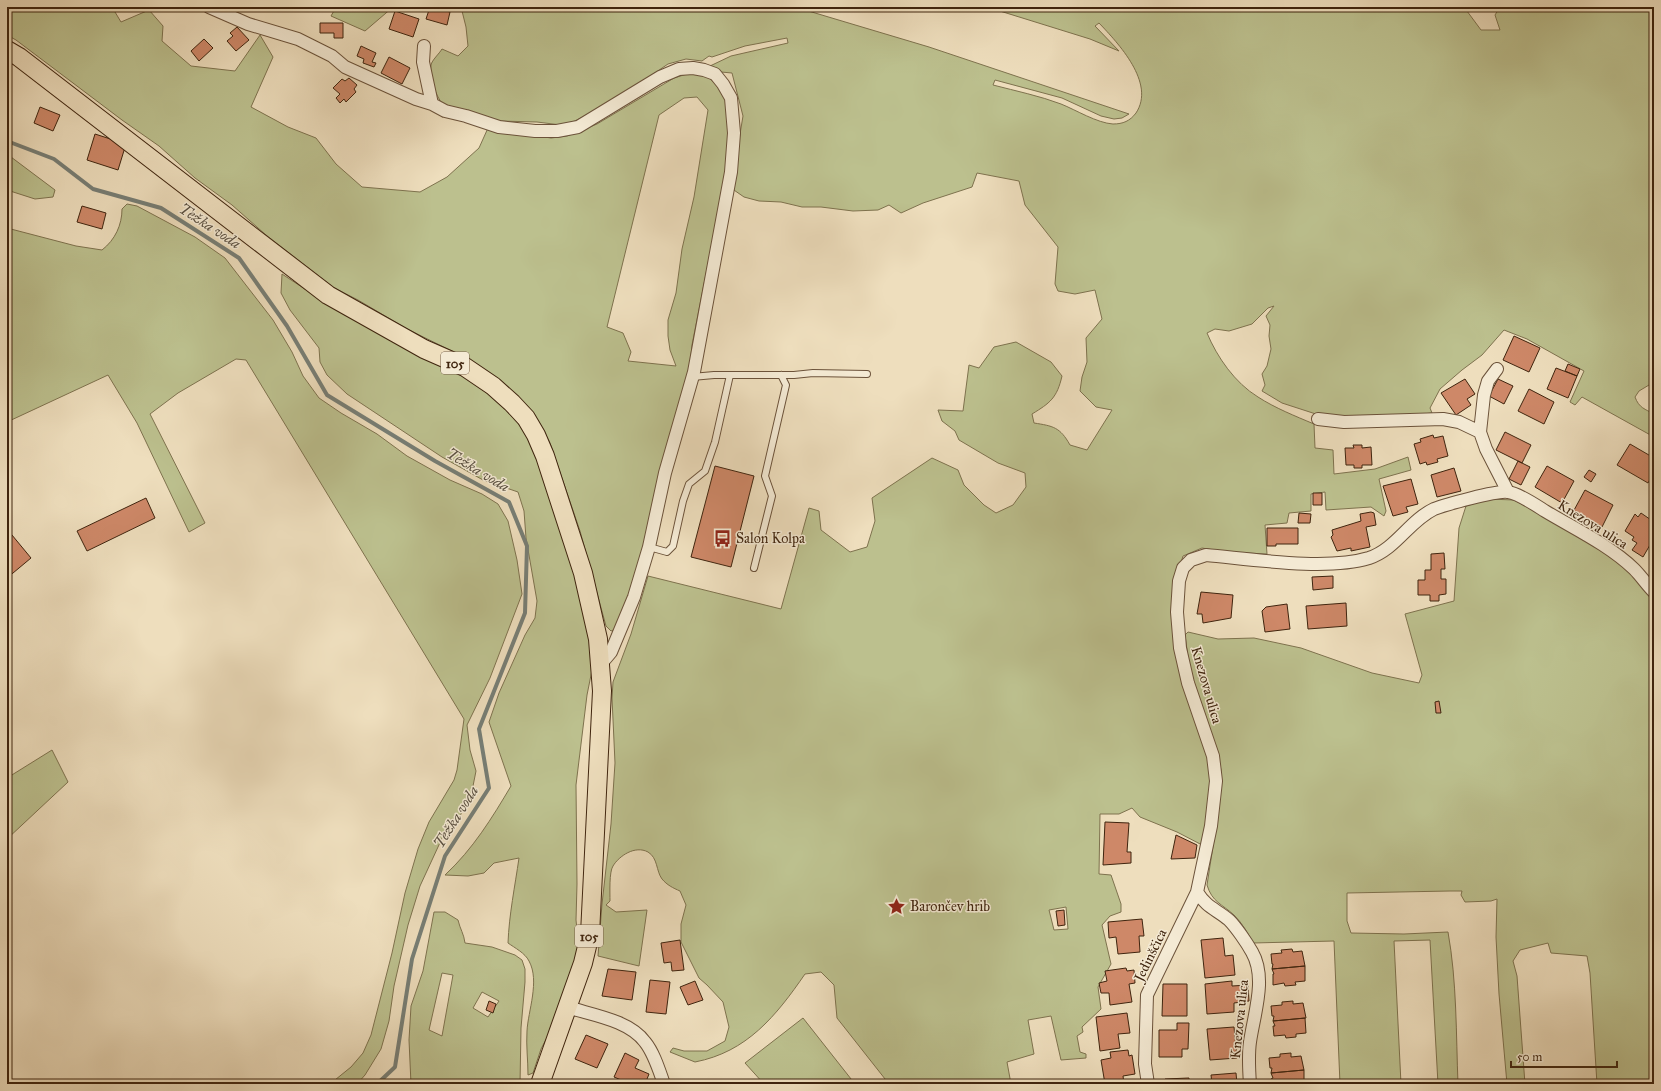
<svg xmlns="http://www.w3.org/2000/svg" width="1661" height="1091" font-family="'IM FELL Great Primer',serif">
	<rect width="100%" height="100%" fill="#eedebd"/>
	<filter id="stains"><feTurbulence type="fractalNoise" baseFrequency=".005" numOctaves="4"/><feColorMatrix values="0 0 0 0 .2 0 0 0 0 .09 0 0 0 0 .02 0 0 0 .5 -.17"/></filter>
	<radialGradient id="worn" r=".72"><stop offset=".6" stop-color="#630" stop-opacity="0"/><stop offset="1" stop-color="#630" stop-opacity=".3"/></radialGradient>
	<path fill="#bcc08e" stroke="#7e724e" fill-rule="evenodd" d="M 7,7 L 112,7 L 121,22 L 149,10 L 163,26 L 162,41 L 191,66 L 235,71 L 260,35 L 273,57 L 251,107 L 288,127 L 316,138 L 336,164 L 362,187 L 420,192 L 447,177 L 479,148 L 488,128 L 551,138 L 567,136 L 597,124 L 674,78 L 690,73 L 704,74 L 721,88 L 726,101 L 730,152 L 692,345 L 690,367 L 641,556 L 622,619 L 616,629 L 611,631 L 606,626 L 580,531 L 550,443 L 539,422 L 524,403 L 500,381 L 458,354 L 407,329 L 358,300 L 334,288 L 266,235 L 232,205 L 195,178 L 159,146 L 122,120 L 16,40 L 7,35 ZM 697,97 L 708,110 L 694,197 L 682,249 L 676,293 L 668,320 L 668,336 L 670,350 L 676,366 L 628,361 L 631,352 L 623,333 L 607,327 L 659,115 L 684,98 Z
		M 339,7 L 393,7 L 365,31 L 331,16 L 335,9 Z
		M 461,7 L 795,7 L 929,47 L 1129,114 L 1122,118 L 1114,119 L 1101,116 L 1062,98 L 995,80 L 993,85 C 1016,91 1040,96 1061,104 C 1076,110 1097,123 1113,124 C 1123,124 1130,121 1136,113 C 1156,83 1118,43 1099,23 L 1095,26 L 1119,51 L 1090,39 L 987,7 L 1464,7 L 1481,30 L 1500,30 L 1495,15 L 1500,7 L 1654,7 L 1654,382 L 1639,391 L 1635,397 C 1639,408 1645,409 1654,414 L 1654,437 L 1582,397 L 1575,405 L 1570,402 L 1584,371 L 1527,339 L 1504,330 L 1482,355 L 1462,370 L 1440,389 L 1430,408 L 1432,413 L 1406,416 L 1322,416 L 1282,403 L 1262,391 L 1265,385 L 1262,374 L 1267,366 L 1271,349 L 1269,336 L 1270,325 L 1266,316 L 1274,306 L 1268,308 L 1252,324 L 1229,331 L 1215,329 L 1207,333 C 1217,357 1235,383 1258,397 C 1275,408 1295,416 1314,424 L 1315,448 L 1333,450 L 1334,474 L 1375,469 L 1408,457 L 1411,470 L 1379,479 L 1386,511 L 1384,516 L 1371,507 L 1326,510 L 1325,492 L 1311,494 L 1311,511 L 1289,513 L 1287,523 L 1265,525 L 1267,554 L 1225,552 L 1202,548 L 1183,556 L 1173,589 L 1209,758 L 1210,791 L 1204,846 L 1177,832 L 1140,817 L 1132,808 L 1119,814 L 1100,814 L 1099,874 L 1111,875 L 1121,904 L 1121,912 L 1110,916 L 1102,925 L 1111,964 L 1098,987 L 1101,1009 L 1082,1027 L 1083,1032 L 1077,1036 L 1080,1052 L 1086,1054 L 1086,1058 L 1061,1060 L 1051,1016 L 1028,1020 L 1034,1054 L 1007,1062 L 1011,1084 L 889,1084 L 837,1018 L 834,985 L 821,972 L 805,974 C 776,1016 747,1052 695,1062 L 670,1052 L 673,1048 L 684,1051 L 707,1051 L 725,1041 L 729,1027 L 723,1002 L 707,985 L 699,978 L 681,942 L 681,924 L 686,905 L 680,891 C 673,888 667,885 662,879 C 656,871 658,858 648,852 C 635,845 619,856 613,866 C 609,872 610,893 610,901 L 606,905 L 616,912 L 647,910 L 639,966 L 598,956 L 602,904 L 611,824 L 615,763 L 612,698 L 613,682 L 631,634 L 648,576 L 781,609 L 809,508 L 819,511 L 821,530 L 850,552 L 867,547 L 875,521 L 872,498 L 932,458 L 958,470 L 964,485 L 984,505 L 996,513 L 1013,505 L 1026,487 L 1025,473 L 998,463 L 959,440 L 955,431 L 942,421 L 938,410 L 963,411 L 969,365 L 979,368 L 994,347 L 1016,342 L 1051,362 L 1062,376 C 1057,398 1050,403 1032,414 L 1034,423 C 1053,426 1060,427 1070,445 L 1087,450 L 1112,410 L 1096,407 L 1080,391 L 1082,377 L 1087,362 L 1086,338 L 1102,319 L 1095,290 L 1075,294 L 1058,291 L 1055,284 L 1058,247 L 1025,205 L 1019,181 L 977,173 L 972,187 L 923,203 L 901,213 L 889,205 L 878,210 L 853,211 L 821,207 L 802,207 L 781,202 L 759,201 L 744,197 L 731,188 L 743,116 L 732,73 L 721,72 L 710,66 L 731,56 L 788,43 L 787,38 L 745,46 L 712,57 L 709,56 L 702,61 L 686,59 L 668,64 L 615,100 L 575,121 L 561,125 L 537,122 L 499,121 L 443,105 C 435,94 429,78 431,65 C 432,60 439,54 442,49 L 458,56 L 468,46 L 466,27 ZM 1066,907 L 1068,929 L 1054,930 L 1049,910 Z
		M 7,154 L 55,190 L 53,197 L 35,199 L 7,190 Z
		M 127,204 L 137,206 L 195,237 L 225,258 L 273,320 L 292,352 L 303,376 L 319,398 L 341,413 L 377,434 L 407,456 L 450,480 L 482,494 L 498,504 L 508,521 L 517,560 L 522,594 L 490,678 L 467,725 L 470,750 L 476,771 L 472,791 L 460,816 L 444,834 L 420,886 L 408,925 L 394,986 L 389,1021 L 381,1049 L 365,1075 L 357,1084 L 330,1084 L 351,1067 L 363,1053 L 371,1035 L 392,953 L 405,893 L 418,849 L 429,822 L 454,780 L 457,770 L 464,719 L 246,360 L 236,359 L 178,393 L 150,414 L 205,523 L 189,532 L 137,423 L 108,375 L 7,422 L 7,228 L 76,246 L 102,250 C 115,240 122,225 122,209 Z
		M 282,274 L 343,314 L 468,379 L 499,402 L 521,427 L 534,447 L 578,585 L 594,660 L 587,695 L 576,785 L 577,884 L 576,920 L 579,950 L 552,1028 L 541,1049 L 533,1073 L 528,1075 C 528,1060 526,1046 527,1031 C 528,1011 540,981 529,961 C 525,953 515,948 508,943 C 509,915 515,886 519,858 L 494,863 L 484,873 L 468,876 L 445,875 C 473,849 492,818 511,786 L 489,722 L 499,693 L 525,635 L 535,618 L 537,601 L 526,538 L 524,511 L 518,492 L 483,480 L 442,457 L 347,394 L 327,375 L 320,362 L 319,348 L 290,310 L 281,293 Z
		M 1489,499 L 1514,500 L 1565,527 L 1622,565 L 1640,582 L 1654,599 L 1654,1084 L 1597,1084 L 1590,973 L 1587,956 L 1551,953 L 1548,943 L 1520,950 L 1513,961 L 1517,976 L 1525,1084 L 1507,1084 L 1499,994 L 1496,937 L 1497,899 L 1491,901 L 1465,902 L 1461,895 L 1462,891 L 1450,891 L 1347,893 L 1347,921 L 1351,933 L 1404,934 L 1448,932 C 1457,982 1456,1034 1458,1084 L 1438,1084 L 1430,940 L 1394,941 L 1401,1084 L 1340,1084 L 1334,941 L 1253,943 C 1248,933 1242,923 1234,915 C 1222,904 1212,902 1207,885 L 1218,814 L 1221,770 L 1217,753 L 1190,672 L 1185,635 L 1188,632 L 1218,639 L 1254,638 L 1301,648 L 1372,673 L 1419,683 L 1422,675 L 1405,614 L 1454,601 L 1459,528 L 1466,506 Z
		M 52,750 L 68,782 L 7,839 L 7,778 Z
		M 434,912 L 445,912 L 458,920 C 460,929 464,934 465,943 L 492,947 L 515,955 L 522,960 L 525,969 L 525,982 L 521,1028 L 520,1084 L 411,1084 L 409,1040 L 411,1006 L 423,971 ZM 442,973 L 453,975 L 442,1036 L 429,1030 ZM 482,992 L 499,1001 L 488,1017 L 473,1008 Z
		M 803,1018 L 855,1084 L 764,1084 L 745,1063 Z"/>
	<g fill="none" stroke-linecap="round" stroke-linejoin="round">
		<path stroke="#777e75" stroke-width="4" d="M 7,141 L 54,159 L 93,189 L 161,208 L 239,258 L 287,326 L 327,395 L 435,461 L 509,502 L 527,546 L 525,613 L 479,729 L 489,788 L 445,856 L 412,959 L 395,1067 L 377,1084"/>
	</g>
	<path fill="#ce8868" stroke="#3f240e" d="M 430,7 L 450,12 L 447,25 L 426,19 Z
		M 395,11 L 419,19 L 413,37 L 389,29 Z
		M 320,23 L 343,23 L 343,38 L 334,38 L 334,33 L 320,33 Z
		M 237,27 L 249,40 L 236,51 L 227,41 L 233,36 L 230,33 Z
		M 204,39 L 213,48 L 199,61 L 191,51 Z
		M 361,46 L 376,53 L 372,62 L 376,63 L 374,67 L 363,63 L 364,59 L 357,56 Z
		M 389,57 L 410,68 L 402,84 L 381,73 Z
		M 349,78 L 357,85 L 354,89 L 356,92 L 346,102 L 344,99 L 340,103 L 336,98 L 340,94 L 333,88 L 342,79 L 345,81 Z
		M 40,107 L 60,115 L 53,131 L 34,123 Z
		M 95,134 L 126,144 L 118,170 L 87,160 Z
		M 82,206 L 106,213 L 102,229 L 77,222 Z
		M 1514,336 L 1540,348 L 1529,372 L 1503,360 Z
		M 1568,364 L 1580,369 L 1577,376 L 1565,371 Z
		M 1556,368 L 1577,376 L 1568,398 L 1547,389 Z
		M 1465,379 L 1475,394 L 1467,399 L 1471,405 L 1456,415 L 1441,393 Z
		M 1498,379 L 1513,386 L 1504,404 L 1489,396 Z
		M 1529,389 L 1554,402 L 1544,424 L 1518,411 Z
		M 1505,432 L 1531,445 L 1522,463 L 1496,450 Z
		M 1433,435 L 1434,438 L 1443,436 L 1448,456 L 1437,459 L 1438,462 L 1427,465 L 1426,462 L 1420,464 L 1414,444 L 1421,442 L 1420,439 Z
		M 1630,444 L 1654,458 L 1654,472 L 1648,483 L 1617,465 Z
		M 1353,445 L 1362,445 L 1362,448 L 1371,447 L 1372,465 L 1362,465 L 1362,468 L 1354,468 L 1354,465 L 1346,465 L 1345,448 L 1354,448 Z
		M 1518,461 L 1530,467 L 1521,485 L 1509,479 Z
		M 715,466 L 754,476 L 731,567 L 691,557 Z
		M 1547,466 L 1574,481 L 1562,503 L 1535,487 Z
		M 1454,468 L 1461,491 L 1437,497 L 1431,475 Z
		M 1589,470 L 1596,474 L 1591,482 L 1584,477 Z
		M 1411,479 L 1418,504 L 1406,507 L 1408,512 L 1393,516 L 1383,486 Z
		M 1585,490 L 1613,505 L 1602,527 L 1573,512 Z
		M 1313,493 L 1322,493 L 1322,505 L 1313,505 Z
		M 146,498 L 155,518 L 87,551 L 77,531 Z
		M 1371,512 L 1374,513 L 1376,525 L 1366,527 L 1370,547 L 1351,551 L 1351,548 L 1337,551 L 1331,537 L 1333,535 L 1332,530 L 1361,521 L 1360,514 Z
		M 1299,513 L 1311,514 L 1310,523 L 1298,523 Z
		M 1641,513 L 1654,522 L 1654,538 L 1643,557 L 1632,550 L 1637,543 L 1632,540 L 1634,537 L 1625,531 L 1635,514 L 1638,517 Z
		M 1267,528 L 1298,528 L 1298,544 L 1276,544 L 1276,546 L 1267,546 Z
		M 7,529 L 31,558 L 7,578 Z
		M 1444,553 L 1445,569 L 1441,569 L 1441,579 L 1446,579 L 1446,594 L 1439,595 L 1439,601 L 1430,601 L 1430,595 L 1418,595 L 1418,580 L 1425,580 L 1425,570 L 1431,570 L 1431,554 Z
		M 1333,576 L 1333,588 L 1313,590 L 1312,577 Z
		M 1201,592 L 1233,595 L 1231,618 L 1203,623 L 1202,614 L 1197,614 Z
		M 1346,603 L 1347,626 L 1308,629 L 1306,606 Z
		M 1287,604 L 1290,629 L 1265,632 L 1262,611 L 1266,607 Z
		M 1439,701 L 1441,713 L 1436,713 L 1435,702 Z
		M 1105,822 L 1129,823 L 1127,852 L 1131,852 L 1131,863 L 1103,865 Z
		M 1176,835 L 1197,845 L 1195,858 L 1171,859 Z
		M 1064,910 L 1065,925 L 1058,926 L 1056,911 Z
		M 1142,919 L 1144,936 L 1139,936 L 1140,952 L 1118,954 L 1116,937 L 1109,938 L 1108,922 Z
		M 1223,938 L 1225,956 L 1233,955 L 1235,975 L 1205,978 L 1201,940 Z
		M 680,940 L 684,970 L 672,971 L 671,962 L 664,963 L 661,943 Z
		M 1292,949 L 1293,952 L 1302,951 L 1305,966 L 1272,969 L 1273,964 L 1272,964 L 1271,954 L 1282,953 L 1281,950 Z
		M 1305,966 L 1305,981 L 1295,982 L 1296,985 L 1285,986 L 1284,983 L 1273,985 L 1273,974 L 1274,974 L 1272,969 Z
		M 1126,968 L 1127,971 L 1134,970 L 1135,983 L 1129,984 L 1132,1002 L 1110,1005 L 1109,993 L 1101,993 L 1099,983 L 1107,981 L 1105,971 Z
		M 608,969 L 636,972 L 632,1000 L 602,996 Z
		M 650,980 L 670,982 L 666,1014 L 646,1012 Z
		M 695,981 L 703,1000 L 688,1005 L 680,987 Z
		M 1232,981 L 1232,986 L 1248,985 L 1249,1001 L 1234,1003 L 1234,1012 L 1207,1014 L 1205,984 Z
		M 1163,984 L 1187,984 L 1187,1016 L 1162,1016 Z
		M 489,1001 L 496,1004 L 493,1013 L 486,1010 Z
		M 1293,1001 L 1293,1004 L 1303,1003 L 1306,1018 L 1273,1021 L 1274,1016 L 1272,1016 L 1271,1006 L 1282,1005 L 1282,1002 Z
		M 1127,1013 L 1130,1033 L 1118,1034 L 1120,1048 L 1100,1051 L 1096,1017 Z
		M 1305,1018 L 1306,1033 L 1296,1034 L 1296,1037 L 1286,1038 L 1285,1035 L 1274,1036 L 1273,1026 L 1275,1026 L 1273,1021 Z
		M 1177,1023 L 1189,1023 L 1188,1049 L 1182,1049 L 1182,1057 L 1159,1057 L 1159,1030 L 1177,1030 Z
		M 1234,1027 L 1237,1058 L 1210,1060 L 1207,1029 Z
		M 586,1035 L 608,1044 L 597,1068 L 575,1059 Z
		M 1128,1050 L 1129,1056 L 1132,1055 L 1135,1074 L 1123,1076 L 1124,1084 L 1105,1084 L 1101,1060 L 1111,1058 L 1110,1052 Z
		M 625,1053 L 639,1060 L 635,1068 L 649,1074 L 645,1084 L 625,1084 L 626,1082 L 614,1077 Z
		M 1291,1053 L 1291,1057 L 1301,1056 L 1304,1070 L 1271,1073 L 1272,1068 L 1270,1068 L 1269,1058 L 1280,1057 L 1280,1054 Z
		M 1304,1070 L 1304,1084 L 1272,1084 L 1271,1079 L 1273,1078 L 1271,1073 Z
		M 1236,1073 L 1237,1084 L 1212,1084 L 1211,1075 Z
		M 1189,1078 L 1189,1084 L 1165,1084 L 1165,1079 Z"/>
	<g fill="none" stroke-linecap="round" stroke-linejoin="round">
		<defs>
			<path id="service" d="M 692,377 L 714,375 L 794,375 L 813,373 L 867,374
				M 649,547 L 667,552 L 673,546 L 683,501 L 689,484 L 705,471 L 715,442 L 730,375
				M 754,568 L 772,496 L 765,476 L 786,385 L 781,375"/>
			<path id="minor" d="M 209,7 L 248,24 L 298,39 L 332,56 L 345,67 L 416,99 L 432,104
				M 424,46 L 423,62 L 432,104 L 445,111 L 466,116 L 499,127 L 535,131 L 557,131 L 578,127 L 660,77 L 679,69 L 693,68 L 704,70 L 715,74 L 723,84 L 731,98 L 734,133 L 731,172 L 694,372 L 665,473 L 649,547 L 634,597 L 611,652 L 600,665
				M 1497,369 L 1488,381 L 1484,395 L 1480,432 L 1486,449 L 1508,492
				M 1318,419 L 1344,422 L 1443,419 L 1459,422 L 1480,432
				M 1197,892 C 1207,908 1216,909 1229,920 C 1236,927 1247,943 1252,952 C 1267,978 1254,1014 1250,1042 C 1248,1056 1249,1070 1250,1084
				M 567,1007 C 592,1015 629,1020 645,1042 C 654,1053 659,1070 664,1084
				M 1148,1084 L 1145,1064 L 1147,995 L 1197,892 L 1211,826 L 1216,781 L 1213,756 L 1188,683 L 1180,648 L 1177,612 L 1179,581 L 1183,568 L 1191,560 L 1206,555 C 1251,559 1326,571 1369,558 C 1396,549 1409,521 1434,509 C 1444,505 1498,490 1508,492 C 1518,493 1537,506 1545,511 C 1575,529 1609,545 1634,569 C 1641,576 1647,585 1654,592"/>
			<path id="primary" d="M 7,50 L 19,57 L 328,295 L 424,349 L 465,367 L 493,386 L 512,403 L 526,418 L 536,435 L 545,456 L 583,573 L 598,639 L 602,691 L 590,934 L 583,963 L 540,1084"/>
		</defs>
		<use href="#service" stroke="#6b523a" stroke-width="8"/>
		<use href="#minor" stroke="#6b523a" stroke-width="14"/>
		<use href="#primary" stroke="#3f240e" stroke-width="20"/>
		<use href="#service" stroke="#f4ead4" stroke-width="6"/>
		<use href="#minor" stroke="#f4ead4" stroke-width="12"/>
		<use href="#primary" stroke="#eedebd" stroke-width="18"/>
	</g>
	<defs>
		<symbol id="bus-bare" viewBox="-9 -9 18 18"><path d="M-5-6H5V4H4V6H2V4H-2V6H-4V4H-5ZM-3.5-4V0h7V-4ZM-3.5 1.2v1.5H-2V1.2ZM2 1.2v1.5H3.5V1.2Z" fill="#8f2418" stroke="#f4ead4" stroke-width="2.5" paint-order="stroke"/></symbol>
		<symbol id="sight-bare" viewBox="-9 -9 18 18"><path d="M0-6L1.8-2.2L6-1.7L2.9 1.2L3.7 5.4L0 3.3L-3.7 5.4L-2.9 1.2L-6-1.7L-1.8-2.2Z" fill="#8f2418" stroke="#f4ead4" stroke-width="2.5" paint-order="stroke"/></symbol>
	</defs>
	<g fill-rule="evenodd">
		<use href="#bus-bare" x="710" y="526" width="25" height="25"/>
		<use href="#sight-bare" x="884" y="894" width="25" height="25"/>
	</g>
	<g text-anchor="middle" stroke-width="3" stroke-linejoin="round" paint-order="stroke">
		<g fill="#f4ead4" stroke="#755f49" stroke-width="1">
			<rect x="441" y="352" width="28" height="22" rx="3"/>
			<rect x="575" y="925" width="28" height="22" rx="3"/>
		</g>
		<g font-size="13" font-weight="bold" fill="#3f240e">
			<text x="455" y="368">105</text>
			<text x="589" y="941">105</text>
		</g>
		<g font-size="14" fill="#3f240e" stroke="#f4ead4">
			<text transform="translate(1593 524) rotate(32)" y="5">Knezova ulica</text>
			<text transform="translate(1207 685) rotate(74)" y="5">Knezova ulica</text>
			<text transform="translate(1150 955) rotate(-64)" y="5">Jedinščica</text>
			<text transform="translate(1239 1019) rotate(-84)" y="5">Knezova ulica</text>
		</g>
		<g font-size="14" fill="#3f240e" stroke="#f4ead4" text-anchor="start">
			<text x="736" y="543">Salon Kolpa</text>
			<text x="910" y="911">Barončev hrib</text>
		</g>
		<g font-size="15" font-style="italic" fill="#5b5142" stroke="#f4ead4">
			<text transform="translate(210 226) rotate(33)" y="5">Težka voda</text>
			<text transform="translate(478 470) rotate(31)" y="5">Težka voda</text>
			<text transform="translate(456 817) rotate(-58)" y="5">Težka voda</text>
		</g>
	</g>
	<rect width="1661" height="1091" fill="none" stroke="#eedebd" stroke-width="24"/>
	<rect x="8" y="8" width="1645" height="1075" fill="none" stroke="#3f240e" stroke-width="2"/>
	<rect x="12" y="12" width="1637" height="1067" fill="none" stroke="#3f240e"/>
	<path d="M1511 1061v6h106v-6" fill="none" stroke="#3f240e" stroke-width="2"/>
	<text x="1517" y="1061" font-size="12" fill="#3f240e" stroke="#f4ead4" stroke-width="3" paint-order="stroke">50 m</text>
	<rect width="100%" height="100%" filter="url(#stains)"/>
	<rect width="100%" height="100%" fill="url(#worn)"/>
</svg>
